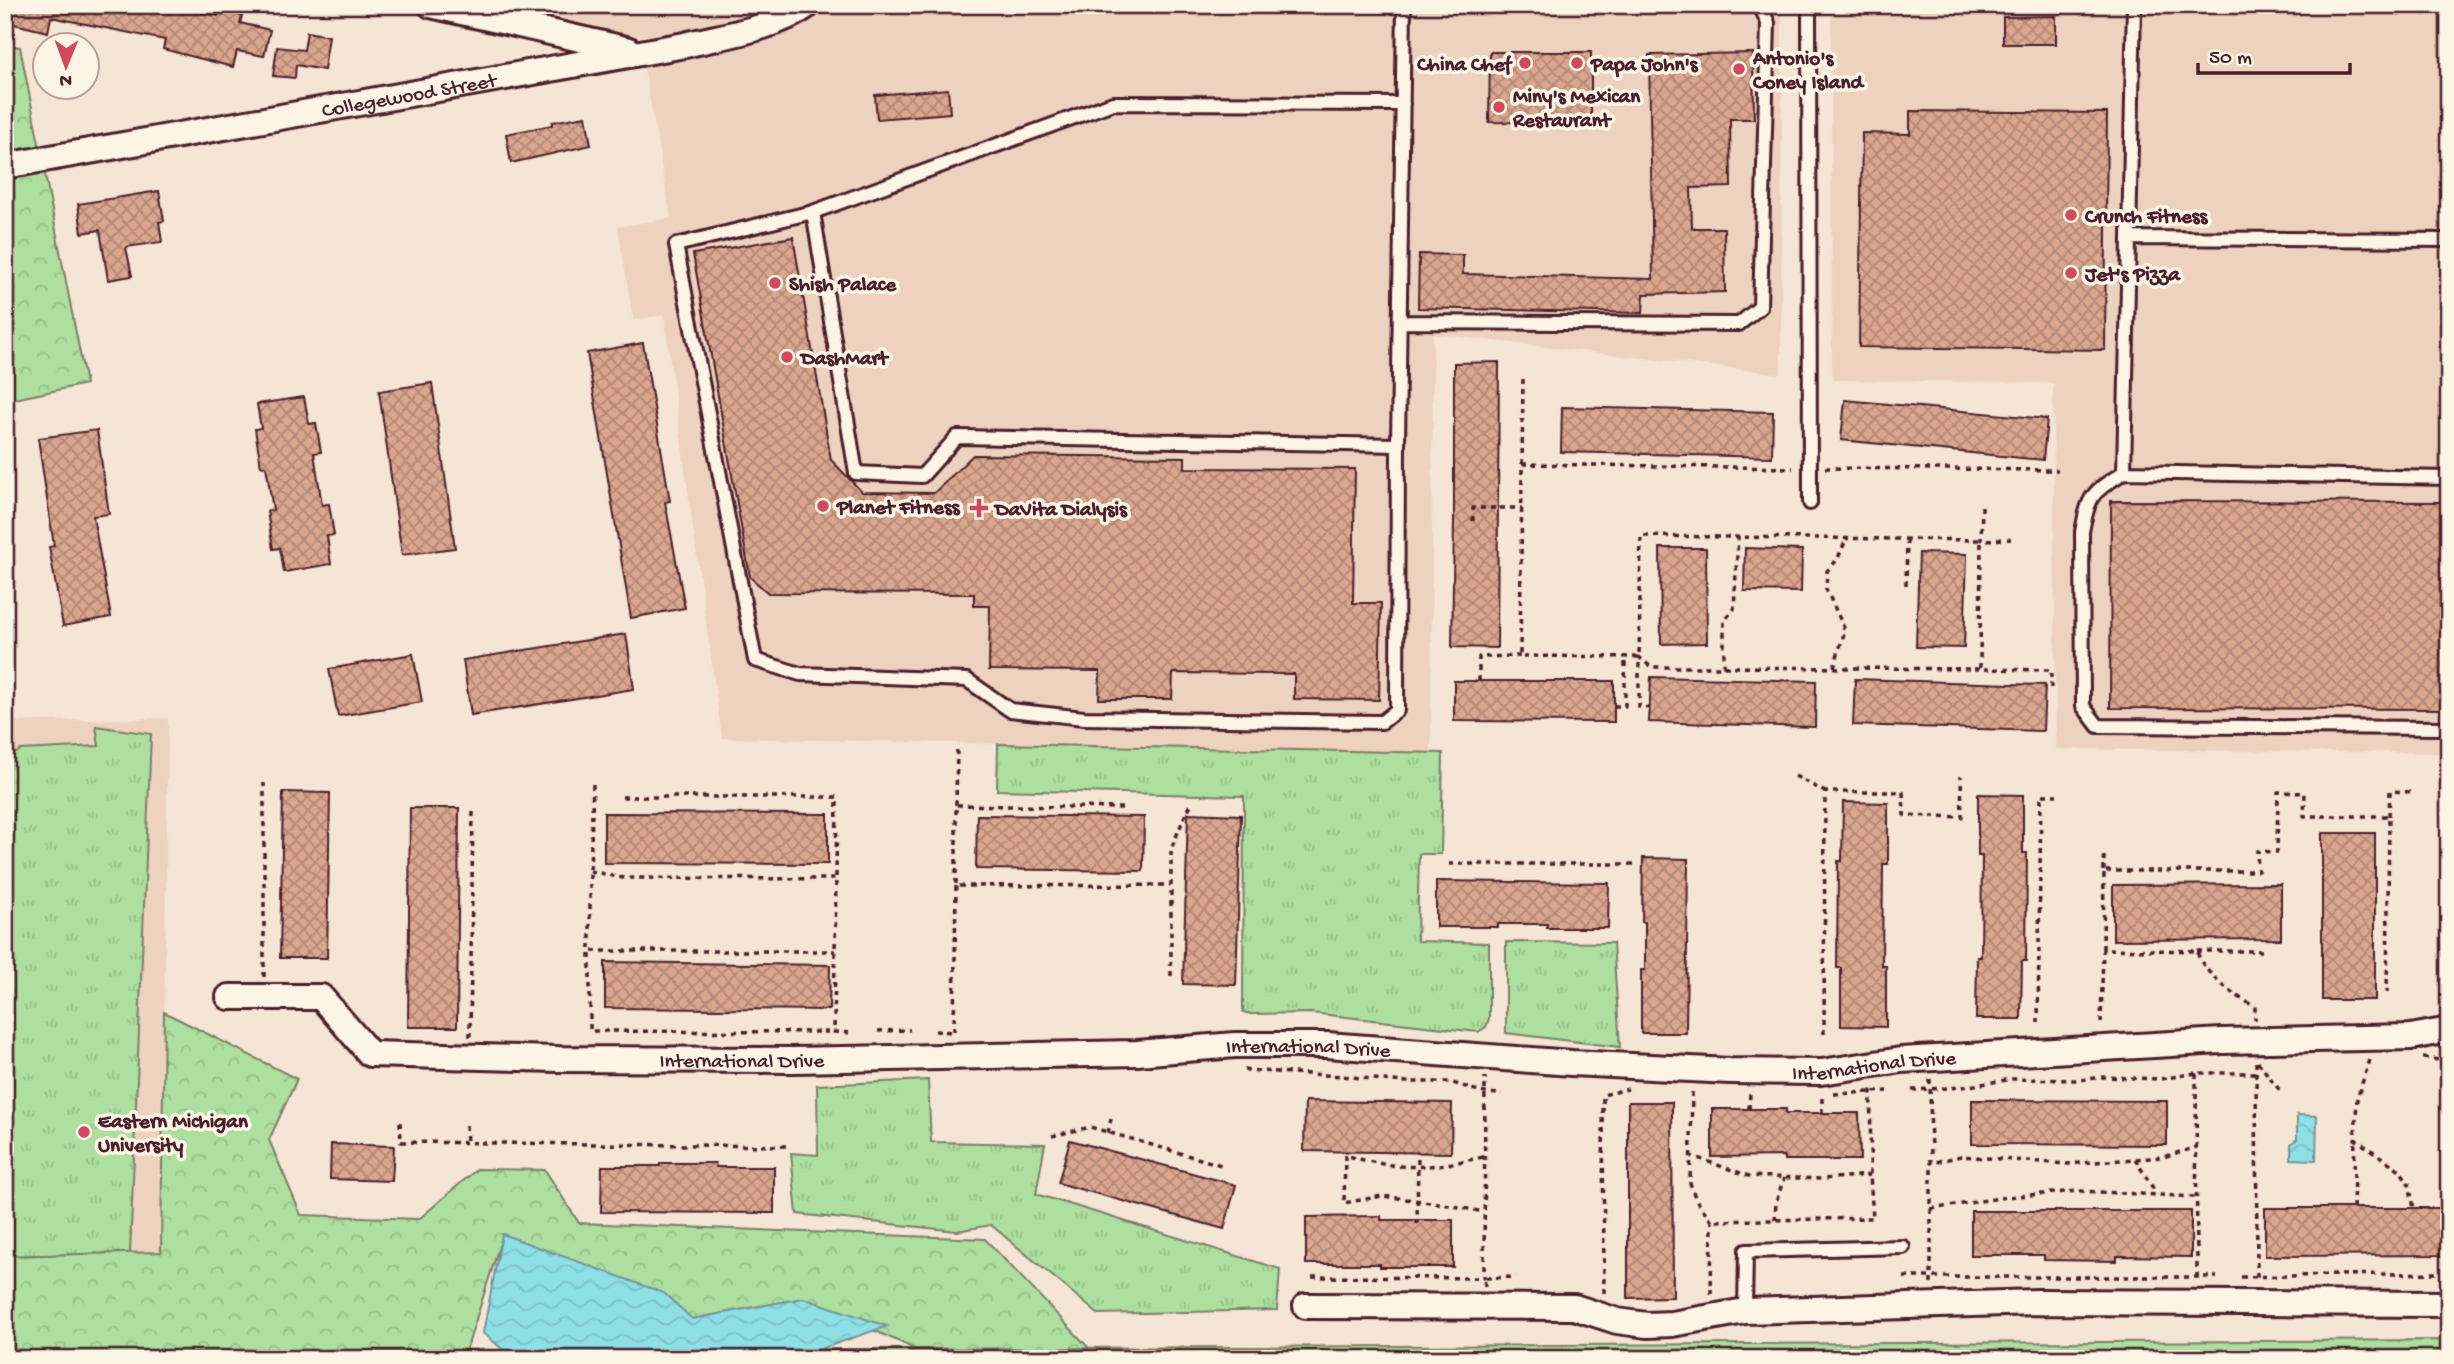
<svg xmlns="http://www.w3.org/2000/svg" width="2454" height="1364" font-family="'Gochi Hand',sans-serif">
	<defs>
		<pattern id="grass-tufts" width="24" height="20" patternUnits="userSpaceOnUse" patternTransform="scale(1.75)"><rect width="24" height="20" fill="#acdfa0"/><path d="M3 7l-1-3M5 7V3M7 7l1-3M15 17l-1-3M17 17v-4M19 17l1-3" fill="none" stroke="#96bf8a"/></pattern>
		<pattern id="forest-crowns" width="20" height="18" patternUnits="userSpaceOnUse" patternTransform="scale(1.75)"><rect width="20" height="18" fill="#acdfa0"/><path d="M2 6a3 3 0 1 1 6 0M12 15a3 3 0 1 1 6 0" fill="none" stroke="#96bf8a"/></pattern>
		<pattern id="water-waves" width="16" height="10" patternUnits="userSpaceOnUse" patternTransform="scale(1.75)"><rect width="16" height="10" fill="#8ee0e7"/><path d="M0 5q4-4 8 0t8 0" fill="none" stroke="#7cc0c6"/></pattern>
		<pattern id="building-cross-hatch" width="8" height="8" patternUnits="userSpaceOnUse" patternTransform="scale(1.75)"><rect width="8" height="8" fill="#daa68e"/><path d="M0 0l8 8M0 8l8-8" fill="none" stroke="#b38774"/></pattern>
	</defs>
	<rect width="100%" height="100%" fill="#f5e5d4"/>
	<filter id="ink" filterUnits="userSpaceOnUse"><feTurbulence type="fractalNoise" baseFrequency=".0143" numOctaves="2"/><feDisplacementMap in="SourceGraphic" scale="14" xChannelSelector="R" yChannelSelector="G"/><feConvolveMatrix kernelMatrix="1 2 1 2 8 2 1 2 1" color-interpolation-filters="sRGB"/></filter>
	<g filter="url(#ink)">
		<path fill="#edd2bf" d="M 478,5 L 1782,5 L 1781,374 L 1433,334 L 1431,753 L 722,738 L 664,315 L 633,320 L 618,227 L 671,218 L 643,62 L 666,37 L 609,33 Z
			M 1831,5 L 2427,5 L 2449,8 L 2449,753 L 2056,749 L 2053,383 L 1832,380 Z
			M 168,718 L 160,1359 L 5,1359 L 5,722 Z"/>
		<path fill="url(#grass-tufts)" stroke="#7b7f66" stroke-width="2" d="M 96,726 L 151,734 L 130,1253 L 5,1256 L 5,760 L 21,750 L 99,746 Z
			M 998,744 L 1443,753 L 1441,854 L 1419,854 L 1417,941 L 1489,943 L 1489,1018 L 1486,1027 L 1478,1032 L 1311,1013 L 1251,1014 L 1243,1012 L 1244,796 L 997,790 Z
			M 1506,942 L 1613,943 L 1620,1047 L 1506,1033 Z
			M 928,1080 L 931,1142 L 1045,1144 L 1036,1194 L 1280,1269 L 1277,1310 L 1098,1314 L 991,1225 L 957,1231 L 797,1214 L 791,1153 L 818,1155 L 817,1085 Z
			M 2449,1340 L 2449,1359 L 160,1359 L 160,1353 Z"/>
		<path fill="url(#forest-crowns)" stroke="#7b7f66" stroke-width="2" d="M 5,45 L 20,47 L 86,384 L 5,401 Z
			M 164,1012 L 297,1079 L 269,1140 L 301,1215 L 419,1219 L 477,1169 L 545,1170 L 579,1223 L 985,1239 L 1089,1348 L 915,1349 L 803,1298 L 692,1319 L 503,1234 L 466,1351 L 160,1353 L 160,1359 L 5,1359 L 5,1256 L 161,1252 Z"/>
		<path fill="url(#water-waves)" stroke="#73939c" stroke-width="2" d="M 2297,1115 L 2317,1116 L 2316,1160 L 2291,1159 L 2291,1144 L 2297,1139 Z
			M 502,1234 L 664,1293 L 692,1319 L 803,1298 L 887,1326 L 792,1359 L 511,1359 L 506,1352 L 483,1333 Z"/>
		<path fill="url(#building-cross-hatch)" stroke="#4a1f2b" stroke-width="2" d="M 5,5 L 170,5 L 218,16 L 219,10 L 242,16 L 240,23 L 270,30 L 264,56 L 237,51 L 233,67 L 163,49 L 165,40 L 51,17 L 48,32 L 5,22 Z
			M 2056,16 L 2056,44 L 2003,44 L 2003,17 Z
			M 307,32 L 329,36 L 324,70 L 296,65 L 295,78 L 273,76 L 277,47 L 304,50 Z
			M 1490,52 L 1591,52 L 1591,123 L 1489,122 Z
			M 1753,53 L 1754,119 L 1730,119 L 1731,187 L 1691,188 L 1692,228 L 1724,228 L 1725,292 L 1644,294 L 1643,313 L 1418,308 L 1419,254 L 1463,255 L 1463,274 L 1653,279 L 1649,55 Z
			M 948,89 L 950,113 L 877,119 L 875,95 Z
			M 1910,111 L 2107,113 L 2105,350 L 1859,347 L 1862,133 L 1910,134 Z
			M 586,116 L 591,145 L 511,163 L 506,134 L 552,125 L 552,122 Z
			M 159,191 L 164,221 L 159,222 L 162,242 L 126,247 L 132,276 L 108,280 L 100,230 L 82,233 L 78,204 Z
			M 793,237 L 831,460 L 862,492 L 934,493 L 973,455 L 1185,457 L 1185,468 L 1355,469 L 1353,603 L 1381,603 L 1379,700 L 1294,699 L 1294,674 L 1173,673 L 1172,699 L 1099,699 L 1100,671 L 989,670 L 990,606 L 974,606 L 974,594 L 768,593 L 750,577 L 693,254 Z
			M 643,343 L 670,501 L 665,502 L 685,608 L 631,618 L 587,353 Z
			M 1499,362 L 1497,648 L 1452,647 L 1454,521 L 1454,363 Z
			M 432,383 L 455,548 L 402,555 L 379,391 Z
			M 304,397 L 309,424 L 316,423 L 321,452 L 314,453 L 322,505 L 329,504 L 334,535 L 327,536 L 331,564 L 284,572 L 280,548 L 273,549 L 267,511 L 273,510 L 266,466 L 261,466 L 255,429 L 261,428 L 257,404 Z
			M 1845,400 L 2047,419 L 2043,460 L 1841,440 Z
			M 1562,407 L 1773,412 L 1772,457 L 1561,452 Z
			M 97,430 L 109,514 L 93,516 L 111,617 L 63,626 L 49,547 L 54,546 L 38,438 Z
			M 2111,501 L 2449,502 L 2449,709 L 2110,708 Z
			M 1660,548 L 1706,548 L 1707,643 L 1661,644 Z
			M 1745,548 L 1802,550 L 1801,592 L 1744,591 Z
			M 1919,553 L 1967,554 L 1964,648 L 1916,647 Z
			M 626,634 L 634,689 L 471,715 L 463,660 Z
			M 413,654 L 422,702 L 338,716 L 329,669 Z
			M 1651,677 L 1816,681 L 1815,727 L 1649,722 Z
			M 1855,679 L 2045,685 L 2043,731 L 1853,725 Z
			M 1454,681 L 1614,681 L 1614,722 L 1454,721 Z
			M 283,792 L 330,793 L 327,958 L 280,958 Z
			M 1978,794 L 2023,795 L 2023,853 L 2027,853 L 2026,961 L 2022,961 L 2021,1019 L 1976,1019 L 1977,957 L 1981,957 L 1982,856 L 1978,856 Z
			M 1843,802 L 1888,803 L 1888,864 L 1883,864 L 1882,966 L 1886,966 L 1886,1027 L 1841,1026 L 1841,968 L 1837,968 L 1838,861 L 1842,861 Z
			M 410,808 L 459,808 L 457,1027 L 408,1027 Z
			M 604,813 L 828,814 L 828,864 L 604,863 Z
			M 1188,813 L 1241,815 L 1236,985 L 1183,984 Z
			M 977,815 L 1144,817 L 1143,871 L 976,869 Z
			M 2322,833 L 2375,833 L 2375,1000 L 2322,1000 Z
			M 1643,858 L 1688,859 L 1686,1033 L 1641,1033 L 1641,970 L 1645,970 L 1645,922 L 1642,922 Z
			M 1436,881 L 1609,883 L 1608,928 L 1547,928 L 1547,924 L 1498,924 L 1498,927 L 1436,927 Z
			M 2281,884 L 2281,939 L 2113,940 L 2113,885 Z
			M 605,962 L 830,965 L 829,1010 L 605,1008 Z
			M 1972,1100 L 2167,1101 L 2167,1145 L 1972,1144 Z
			M 1305,1101 L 1452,1103 L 1451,1153 L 1304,1151 Z
			M 1628,1102 L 1672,1102 L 1673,1297 L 1628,1298 Z
			M 1712,1109 L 1786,1109 L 1786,1113 L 1859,1113 L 1860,1160 L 1784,1160 L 1784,1156 L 1712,1157 Z
			M 1070,1140 L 1236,1185 L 1224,1229 L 1058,1183 Z
			M 331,1144 L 394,1146 L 392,1181 L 330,1179 Z
			M 660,1163 L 715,1163 L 716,1167 L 774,1167 L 774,1213 L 601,1212 L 602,1166 L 660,1166 Z
			M 2265,1208 L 2444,1208 L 2444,1255 L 2265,1256 Z
			M 1971,1211 L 2191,1211 L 2191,1257 L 2117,1256 L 2117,1261 L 2044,1260 L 2044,1255 L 1971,1255 Z
			M 1381,1216 L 1381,1220 L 1453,1220 L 1453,1267 L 1380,1267 L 1380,1264 L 1306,1264 L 1306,1217 Z"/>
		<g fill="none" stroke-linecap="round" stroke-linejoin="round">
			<defs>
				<path id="lane" d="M 1809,5 L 1810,503
					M 2134,5 L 2124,472 L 2449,478
					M 1403,104 L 1113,103 L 813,212 L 856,473 L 922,476 L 957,437 L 1398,445 L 1404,5
					M 813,212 L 676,245 L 755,660 L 800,674 L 967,680 L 1010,710 L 1084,718 L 1382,722 L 1397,710 L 1398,445
					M 2129,238 L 2449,240
					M 1400,322 L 1739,324 L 1760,307 L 1768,23 L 1760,5
					M 2124,472 C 2092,493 2089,493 2082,532 L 2083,706 L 2098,726 L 2449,728
					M 1745,1311 L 1746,1251 L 1903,1247"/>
				<g id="street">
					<path d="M 431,5 L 629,50"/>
					<path id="s1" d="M 5,166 L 685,45 C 725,35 774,29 808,5"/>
					<path id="s2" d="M 229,997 L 321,997 L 370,1054 L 558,1059 L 793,1060 L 1137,1053 L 1235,1045 L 1327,1045 L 1572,1063 L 1730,1071 L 1821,1072 L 1901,1060 L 2222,1041 L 2411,1037 L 2449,1030"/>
					<path d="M 1306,1306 L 1574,1307 L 1617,1321 L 1647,1325 L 1672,1324 L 1745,1311 L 2037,1302 L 2449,1304"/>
				</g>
			</defs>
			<use href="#lane" stroke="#4a1f2b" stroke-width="18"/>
			<use href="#street" stroke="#4a1f2b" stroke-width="30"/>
			<path stroke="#4a1f2b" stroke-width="3.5" stroke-dasharray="5 5" stroke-linecap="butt" d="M 2342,5 L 2427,14
				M 1523,379 L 1520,656 L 1639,657 L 1641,536 L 1981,540 L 1980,669 L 2051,670 L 2051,691
				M 1522,464 L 1793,468
				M 1825,468 L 2058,470
				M 1982,506 L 1981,540 L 2011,539
				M 1473,521 L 1473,508 L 1522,508
				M 1906,585 L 1907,539
				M 1724,667 L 1980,669
				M 1834,667 L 1845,630 L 1826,589 L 1827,571 L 1837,560 L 1847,538
				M 1479,681 L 1479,657 L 1520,656
				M 1614,706 L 1625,706 L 1625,657
				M 1650,708 L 1639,707 L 1639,657 L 1651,667 L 1724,667 L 1724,621 L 1734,609 L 1738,537
				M 1795,776 L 1825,792
				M 593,784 L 590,871 L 590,1031 L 834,1032
				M 622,797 L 837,797 L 834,1032 L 854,1033
				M 956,805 L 957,747
				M 1122,808 L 956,805 L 956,886 L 1171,885
				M 2389,816 L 2390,791 L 2413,792
				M 1449,864 L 1634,864
				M 590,871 L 623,878 L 836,879
				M 2104,871 L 2104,853
				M 2103,949 L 2104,871 L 2258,871 L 2257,851 L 2277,852 L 2278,792 L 2305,793 L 2304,816 L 2389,816 L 2387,992
				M 592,951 L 835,951
				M 2197,951 L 2264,951
				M 1171,976 L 1171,849 L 1186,813 L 1191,805
				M 264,977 L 264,783
				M 2038,1023 L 2041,795 L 2057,795
				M 2101,1023 L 2103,949 L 2197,951 C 2203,975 2235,995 2255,1007 L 2255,1020
				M 878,1031 L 910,1030
				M 935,1031 L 954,1032 L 956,886
				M 1824,1034 L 1825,792 L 1903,792 L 1904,815 L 1962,817 L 1961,776
				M 470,1037 L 473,811
				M 2423,1058 L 2449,1061
				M 2370,1060 L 2357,1098 L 2355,1139 L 2400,1170 L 2409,1184 L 2414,1208
				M 2256,1062 L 2257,1277
				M 2258,1062 L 2281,1092
				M 1244,1070 L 1342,1076 L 1403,1082 L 1450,1082 L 1485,1093 L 1502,1094
				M 2196,1073 L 2197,1276
				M 1930,1079 L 1931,1163 L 1961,1156 L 2067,1164 L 2135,1159 L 2163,1157 L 2197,1147
				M 1912,1090 L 1963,1087 L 2012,1079 L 2079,1080 L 2104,1077 L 2161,1079 L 2196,1073 L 2256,1073
				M 1692,1092 L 1690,1183 L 1696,1200 L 1712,1221 L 1873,1218 L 1870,1175 L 1871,1085
				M 1834,1094 L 1888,1091
				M 1749,1109 L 1750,1094
				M 1822,1113 L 1822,1094
				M 400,1122 L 401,1142 L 786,1146
				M 466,1125 L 467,1143
				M 1108,1133 L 1111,1119
				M 1052,1136 L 1090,1127 L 1221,1165
				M 1689,1155 L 1749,1176 L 1823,1179 L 1870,1175
				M 1483,1157 C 1429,1169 1399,1171 1345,1155 L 1344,1203 L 1382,1196 L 1438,1203 L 1484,1212
				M 2135,1159 L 2156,1193
				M 2353,1208 L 2355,1140
				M 1931,1209 L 2006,1197 L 2078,1191 L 2197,1197
				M 1775,1220 L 1776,1202 L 1784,1178
				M 1417,1224 L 1418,1153
				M 1312,1277 L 1484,1278 L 1485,1077
				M 1904,1277 L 2217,1277
				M 2241,1277 L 2437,1273
				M 1931,1284 L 1931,1163
				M 1485,1286 L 1484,1278 L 1516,1277
				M 1604,1293 L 1603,1095 L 1628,1089
				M 1711,1294 L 1712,1221"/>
			<use href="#lane" stroke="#fcf5e5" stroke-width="12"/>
			<use href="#street" stroke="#fcf5e5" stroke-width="24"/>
		</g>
	</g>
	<g fill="#d1495b" stroke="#fcf5e5" stroke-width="2.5">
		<circle cx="1525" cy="63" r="7"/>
		<circle cx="1577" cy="63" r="7"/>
		<circle cx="1739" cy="69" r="7"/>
		<circle cx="1499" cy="107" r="7"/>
		<circle cx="2071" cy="215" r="7"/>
		<circle cx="2071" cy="273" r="7"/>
		<circle cx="775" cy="283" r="7"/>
		<circle cx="787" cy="357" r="7"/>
		<circle cx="823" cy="506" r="7"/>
		<path d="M975.5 497.5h7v7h7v7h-7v7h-7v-7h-7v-7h7z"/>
		<circle cx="84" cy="1132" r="7"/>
	</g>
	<g text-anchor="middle" stroke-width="7" stroke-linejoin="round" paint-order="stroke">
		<g font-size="21" font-weight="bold" fill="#4a1f2b" stroke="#fcf5e5" text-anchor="start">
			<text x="1753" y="64">Antonio's<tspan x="1753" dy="24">Coney Island</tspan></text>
			<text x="1511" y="70" text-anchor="end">China Chef</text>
			<text x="1591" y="70">Papa John's</text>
			<text x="1513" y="102">Miny's Mexican<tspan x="1513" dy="24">Restaurant</tspan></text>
			<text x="2085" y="222">Crunch Fitness</text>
			<text x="2085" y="280">Jet's Pizza</text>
			<text x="789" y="290">Shish Palace</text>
			<text x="801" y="364">DashMart</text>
			<text x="837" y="513">Planet Fitness</text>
			<text x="995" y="515">DaVita Dialysis</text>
			<text x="98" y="1127">Eastern Michigan<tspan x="98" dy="24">University</tspan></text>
		</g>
		<g font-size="21" fill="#4a1f2b" stroke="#fcf5e5">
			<text dy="7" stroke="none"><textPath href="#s1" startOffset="410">Collegewood Street</textPath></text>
			<text dy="7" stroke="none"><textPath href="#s2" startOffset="1106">International Drive</textPath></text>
			<text dy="7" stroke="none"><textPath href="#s2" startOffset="539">International Drive</textPath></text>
			<text dy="7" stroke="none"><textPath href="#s2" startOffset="1673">International Drive</textPath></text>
		</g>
	</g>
	<rect width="2454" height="1364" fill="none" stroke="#fcf5e5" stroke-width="28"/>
	<rect x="14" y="14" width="2426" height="1336" fill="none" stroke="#4a1f2b" stroke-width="2.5" filter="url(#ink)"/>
	<g transform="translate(66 66) rotate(181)"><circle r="33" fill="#fcf5e5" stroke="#b59f9b" stroke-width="2"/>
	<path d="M0-5L12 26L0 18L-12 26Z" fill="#d1495b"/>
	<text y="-10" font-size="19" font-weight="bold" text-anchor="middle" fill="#4a1f2b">N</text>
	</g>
	<path d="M2198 63v10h152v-10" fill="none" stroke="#4a1f2b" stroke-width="3.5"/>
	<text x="2209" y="63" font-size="21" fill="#4a1f2b" stroke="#fcf5e5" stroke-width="5" paint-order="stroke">50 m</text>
</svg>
